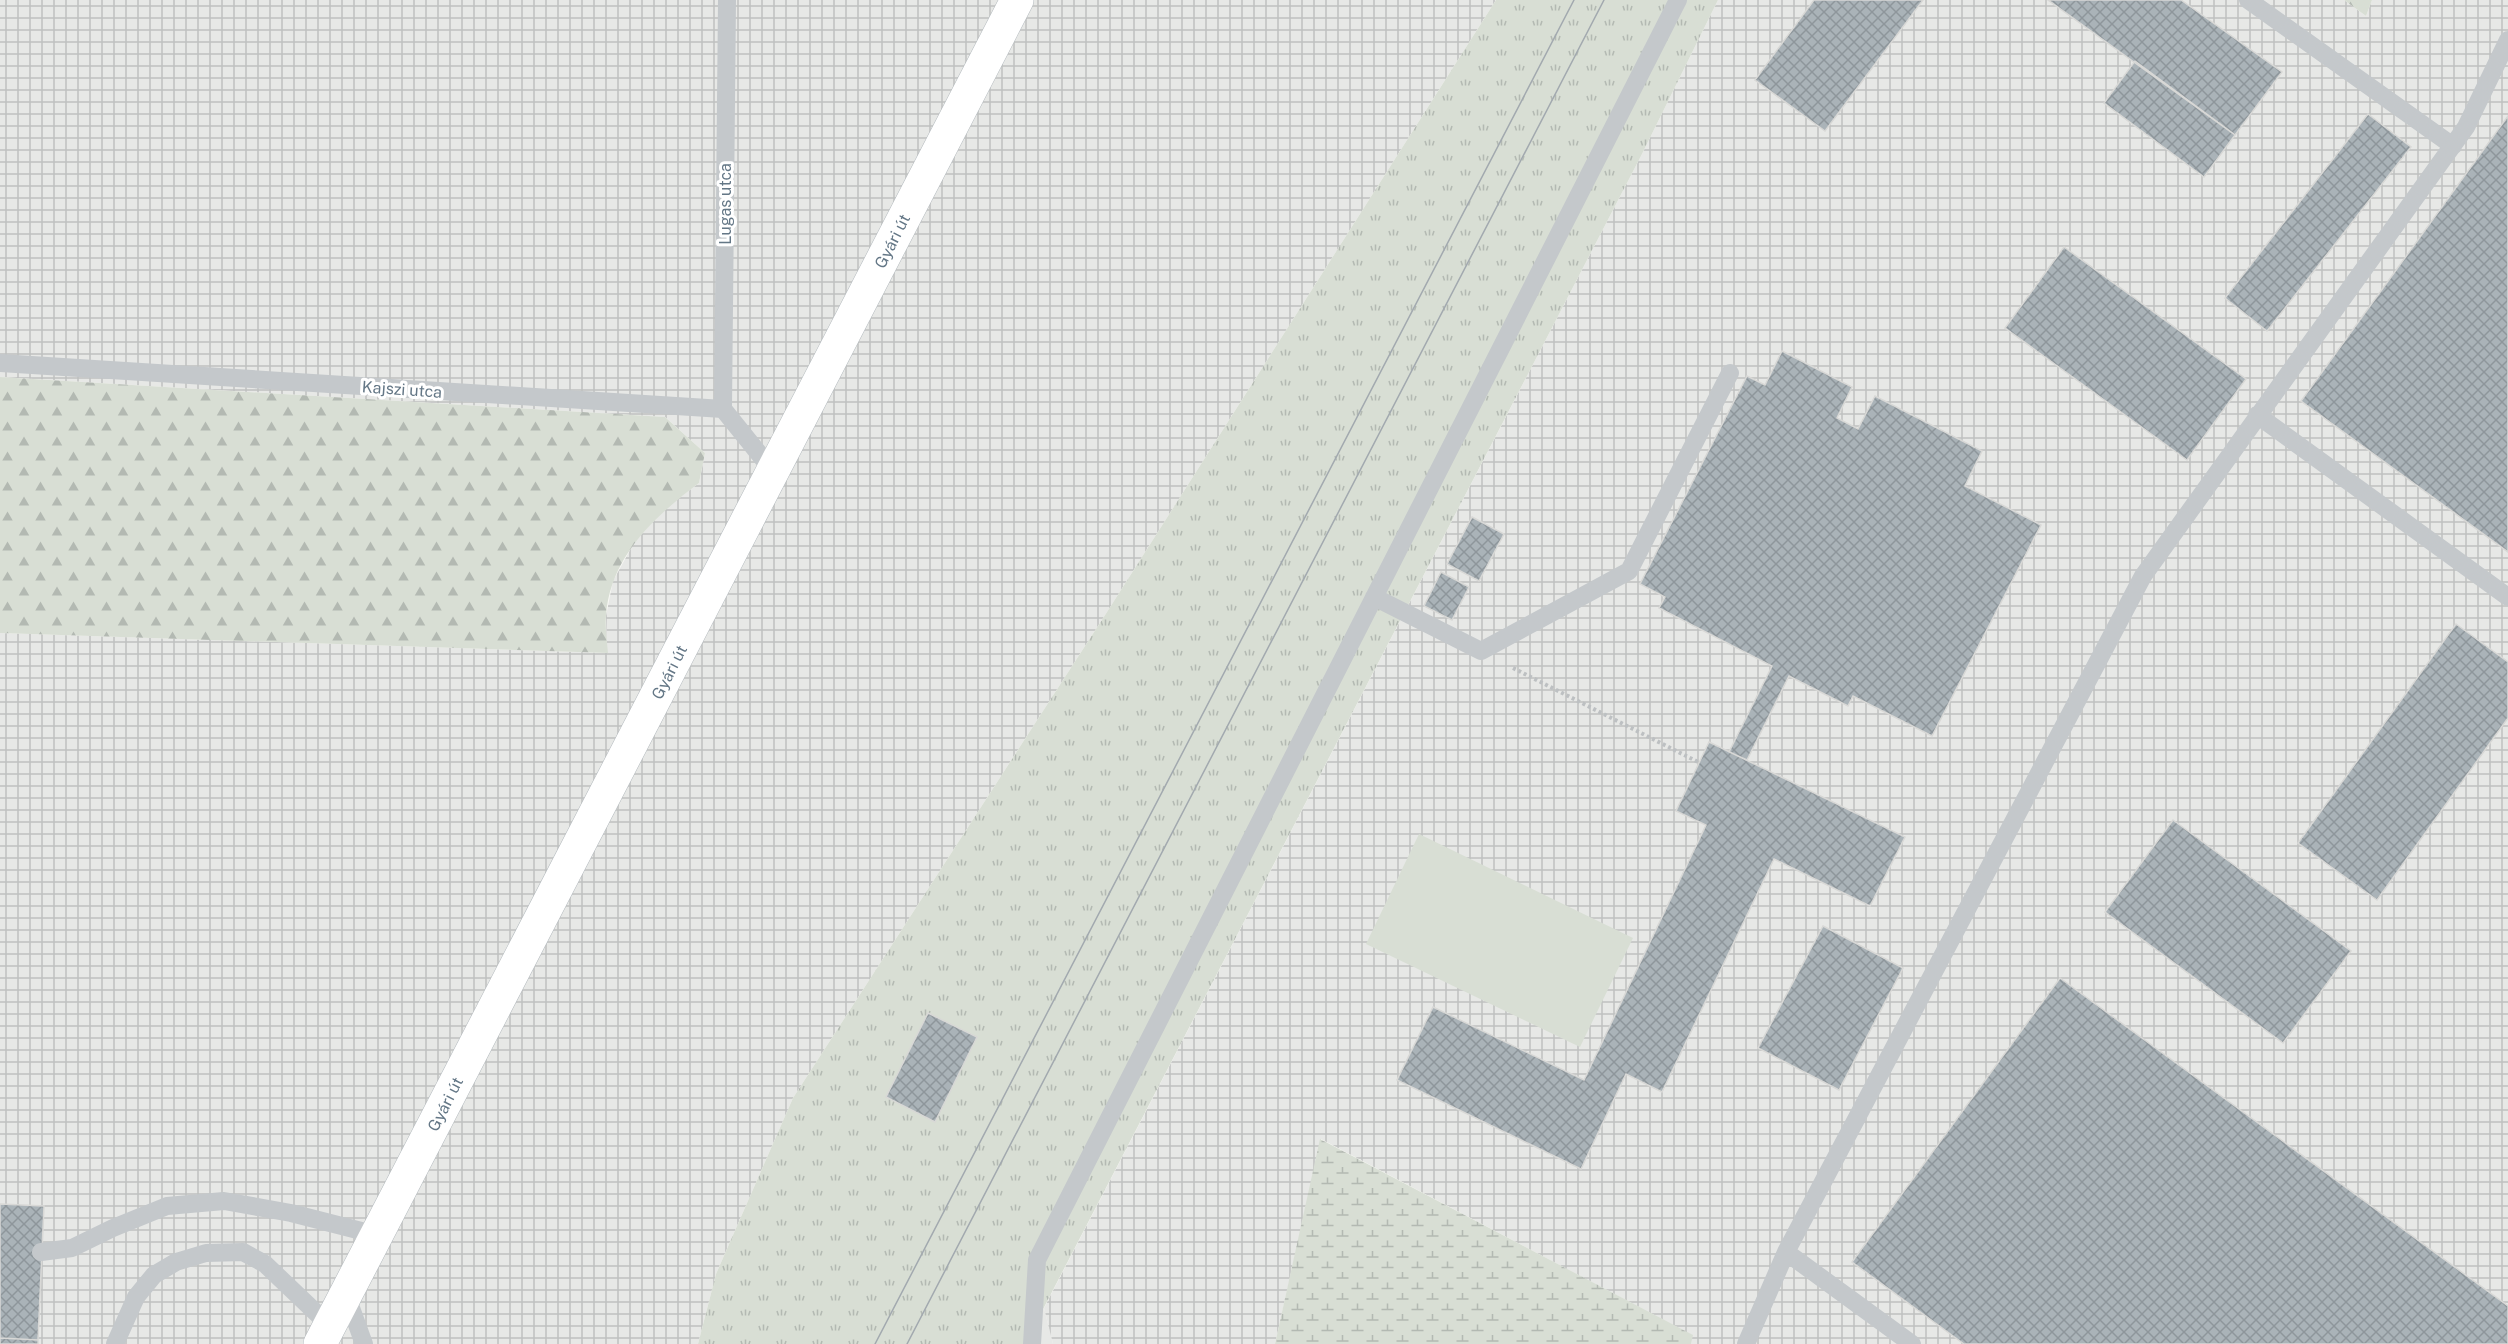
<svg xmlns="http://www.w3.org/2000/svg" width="2508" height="1344" font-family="'Public Sans',sans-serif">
	<defs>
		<pattern id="industrial-grid" width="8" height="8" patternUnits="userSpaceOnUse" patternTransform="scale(1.5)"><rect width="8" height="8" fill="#e7e8e6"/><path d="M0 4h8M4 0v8" fill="none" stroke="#bfc1c0"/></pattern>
		<pattern id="grass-tufts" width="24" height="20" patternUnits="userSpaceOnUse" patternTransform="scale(1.5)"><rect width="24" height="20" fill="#d8ded4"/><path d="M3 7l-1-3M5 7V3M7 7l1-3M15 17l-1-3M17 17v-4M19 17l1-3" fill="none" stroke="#b3b9b2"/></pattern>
		<pattern id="forest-firs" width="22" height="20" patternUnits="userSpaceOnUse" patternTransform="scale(1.5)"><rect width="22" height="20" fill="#d8ded4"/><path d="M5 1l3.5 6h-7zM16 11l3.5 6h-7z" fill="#b3b9b2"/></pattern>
		<pattern id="wetland-marsh" width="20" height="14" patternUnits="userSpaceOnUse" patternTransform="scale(1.5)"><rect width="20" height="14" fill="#d8ded4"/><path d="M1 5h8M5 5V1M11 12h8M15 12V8" fill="none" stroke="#b3b9b2"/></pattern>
		<pattern id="building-cross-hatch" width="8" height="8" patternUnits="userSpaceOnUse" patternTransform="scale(1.5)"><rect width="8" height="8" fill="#aab3b8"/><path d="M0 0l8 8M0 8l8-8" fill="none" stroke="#8e969b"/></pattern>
	</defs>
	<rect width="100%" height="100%" fill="#f7f7f3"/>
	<path fill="#e7e8e6" d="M 1044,1308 L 1053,1344 L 1025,1344 Z"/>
	<path fill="url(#industrial-grid)" d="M 0,0 L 1496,0 L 1107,612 L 793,1098 L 716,1274 L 698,1344 L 0,1344 L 0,633 L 607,653 L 606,616 L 613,581 L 635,541 L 666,508 L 699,483 L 705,453 L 665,417 L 0,377 Z
		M 1718,0 L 2344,0 L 2366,16 L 2372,0 L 2508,0 L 2508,1344 L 1691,1344 L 1692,1335 L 1321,1139 L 1275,1344 L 1053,1344 L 1044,1308 L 1641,156 Z"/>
	<path fill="url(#grass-tufts)" d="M 1496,0 L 1718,0 L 1641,156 L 1025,1344 L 698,1344 L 716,1274 L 793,1098 L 1107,612 Z"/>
	<path fill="url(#forest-firs)" d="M 2344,0 L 2372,0 L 2366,16 Z
		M 0,377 L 665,417 L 705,453 L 699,483 C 655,516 610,557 606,616 C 605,628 607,641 608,653 L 0,633 Z"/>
	<path fill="url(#wetland-marsh)" d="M 1320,1139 L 1693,1335 L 1691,1344 L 1275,1344 Z"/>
	<path fill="#d8ded4" d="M 1419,834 L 1633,938 L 1580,1047 L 1366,944 Z"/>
	<path fill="url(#building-cross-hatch)" stroke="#d8d8d6" stroke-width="1.5" d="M 1814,0 L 1923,0 L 1825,131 L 1755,80 Z
		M 2048,0 L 2181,0 L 2282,72 L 2235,135 Z
		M 2135,61 L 2235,135 L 2204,177 L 2104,103 Z
		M 2368,114 L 2411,147 L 2267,331 L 2225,298 Z
		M 2508,116 L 2508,552 L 2301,401 Z
		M 2064,247 L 2246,379 L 2187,460 L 2005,328 Z
		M 1782,351 L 1852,387 L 1837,418 L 1858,429 L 1875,396 L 1982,451 L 1965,486 L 2041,525 L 1932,736 L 1853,696 L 1848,706 L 1789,676 L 1747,760 L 1729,752 L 1772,666 L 1659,608 L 1665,597 L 1640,584 L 1747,376 L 1765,385 Z
		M 1472,517 L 1504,534 L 1479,581 L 1447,564 Z
		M 1441,572 L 1469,587 L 1452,620 L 1424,606 Z
		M 2456,624 L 2508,662 L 2508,718 L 2377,900 L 2298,843 Z
		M 1709,742 L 1905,837 L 1870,906 L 1774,859 L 1662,1092 L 1626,1074 L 1581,1169 L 1397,1080 L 1433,1007 L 1584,1080 L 1706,825 L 1676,811 Z
		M 2173,820 L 2351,951 L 2283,1043 L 2105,912 Z
		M 1823,926 L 1903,968 L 1839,1090 L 1758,1048 Z
		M 2060,978 L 2508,1306 L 2508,1344 L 1964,1344 L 1852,1262 Z
		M 928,1013 L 977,1037 L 935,1122 L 886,1097 Z
		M 0,1204 L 44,1206 L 38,1340 L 0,1338 Z
		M 0,1338 L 38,1340 L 38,1344 L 0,1344 Z"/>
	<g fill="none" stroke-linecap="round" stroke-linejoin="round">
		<defs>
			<path id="secondary" d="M 320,1344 L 1017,0"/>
		</defs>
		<use href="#secondary" stroke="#b4babe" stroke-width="34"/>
		<path stroke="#bdc0c2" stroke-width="4" stroke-dasharray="3 3" stroke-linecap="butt" d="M 1513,668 L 1700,763"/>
		<path stroke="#c4c8cb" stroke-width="18" d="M 2248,0 L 2453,146
			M 0,363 L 723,409 L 773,471
			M 723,409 L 727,0
			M 2257,415 L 2508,597
			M 1374,597 L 1481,651 L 1629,571 L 1730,373
			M 41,1252 L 72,1248 L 113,1228 L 167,1206 L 224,1201 L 291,1213 L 377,1235
			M 1786,1252 L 1912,1344
			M 346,1294 L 364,1344
			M 115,1344 L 136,1297 L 154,1275 L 176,1262 L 206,1253 L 243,1252 L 265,1264 L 330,1326
			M 1032,1344 L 1037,1260 L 1678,0
			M 1746,1344 L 1786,1252 L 2143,576 L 2466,127 L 2508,40"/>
		<use href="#secondary" stroke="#fff" stroke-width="33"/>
		<path stroke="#a2a9af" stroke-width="1.5" d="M 875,1344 L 1574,0
			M 907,1344 L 1604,0"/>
	</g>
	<g text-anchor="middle" stroke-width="6" stroke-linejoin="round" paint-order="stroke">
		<g font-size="16" fill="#647786" stroke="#fff">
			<text transform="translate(725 204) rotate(-90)" y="6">Lugas utca</text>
			<text transform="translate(892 241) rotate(-63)" y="6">Gyári út</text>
			<text transform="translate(402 389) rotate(4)" y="6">Kajszi utca</text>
			<text transform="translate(669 672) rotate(-63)" y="6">Gyári út</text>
			<text transform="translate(445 1104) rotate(-63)" y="6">Gyári út</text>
		</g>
	</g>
</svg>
